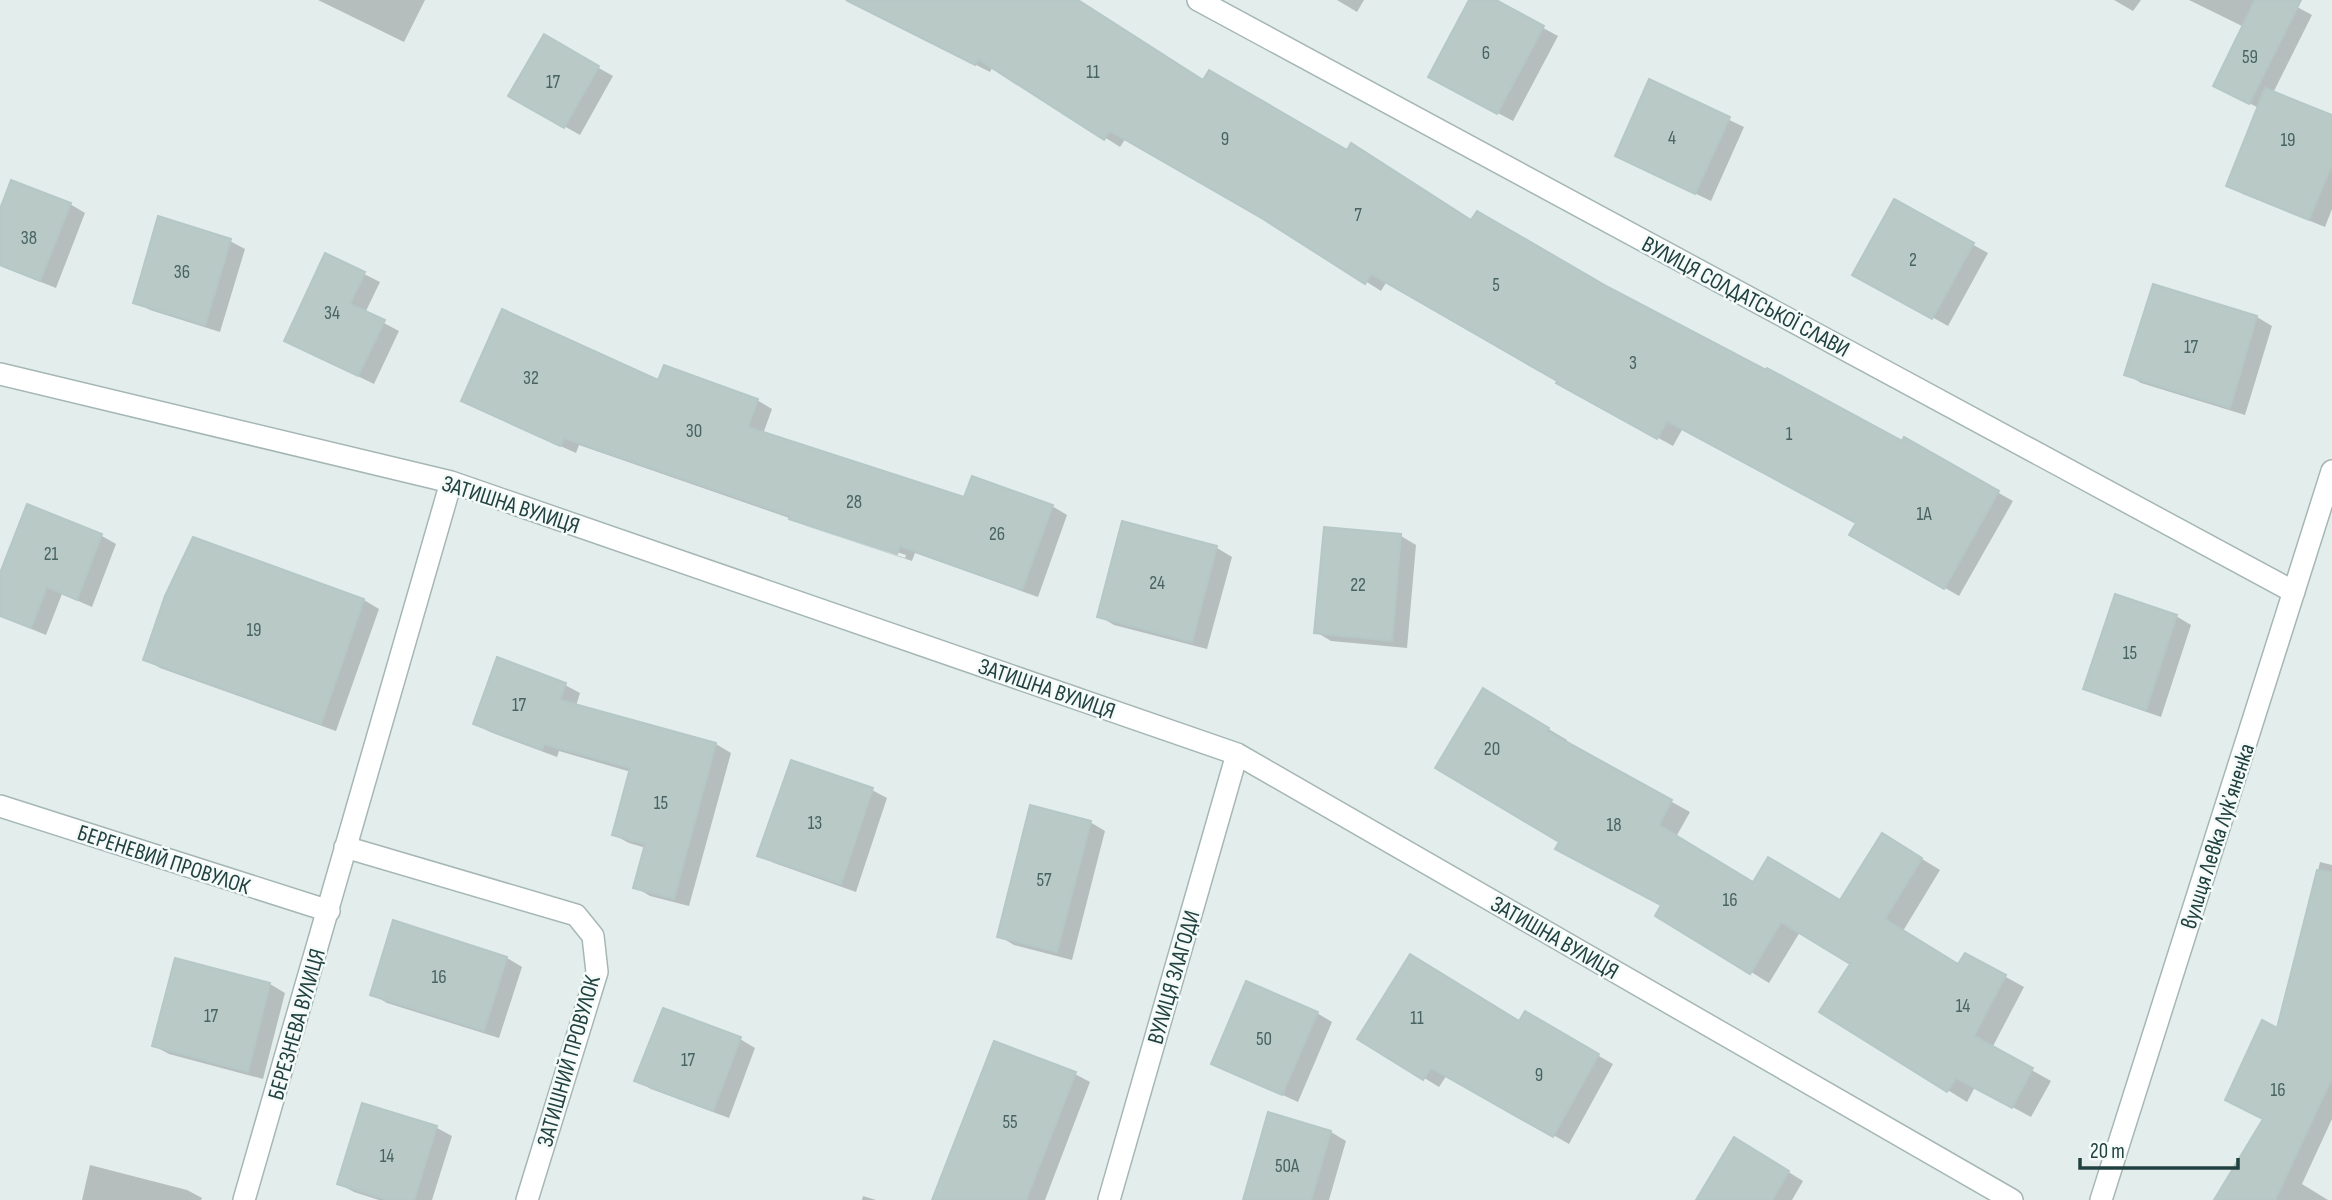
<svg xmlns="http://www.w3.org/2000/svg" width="2332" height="1200" font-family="'Sofia Sans Condensed',sans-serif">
	<rect width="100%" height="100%" fill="#e3eeec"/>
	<path fill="#0003" d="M 318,0 L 425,0 L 404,42 Z
		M 859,0 L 1075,0 L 1204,82 L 1472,222 L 1607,288 L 1902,443 L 1904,440 L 2013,501 L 1959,596 L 1851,534 L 1858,523 L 1683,428 L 1673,446 L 1573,391 L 1559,381 L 1387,281 L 1381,291 L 1264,217 L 1126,138 L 1120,147 L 993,66 L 990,72 L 911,32 Z
		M 1337,0 L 1364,0 L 1357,12 Z
		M 1471,0 L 1492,0 L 1558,36 L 1513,121 L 1445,85 Z
		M 2114,0 L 2141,0 L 2133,11 Z
		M 2189,0 L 2284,0 L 2312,15 L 2273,93 L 2332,117 L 2332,209 L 2325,227 L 2243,194 L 2228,185 L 2259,108 L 2230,94 L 2244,27 Z
		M 544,37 L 613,76 L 580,135 L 510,96 Z
		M 1650,82 L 1744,127 L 1711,201 L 1617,156 Z
		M 1894,201 L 1988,253 L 1948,326 L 1855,274 Z
		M 70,204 L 85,213 L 56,288 L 0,266 L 0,214 Z
		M 230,241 L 245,249 L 220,332 L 150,310 L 135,302 Z
		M 326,255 L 380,282 L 365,313 L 399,331 L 374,384 L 286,341 Z
		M 2154,286 L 2257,317 L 2272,326 L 2245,415 L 2141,383 L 2126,374 Z
		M 659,383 L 757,400 L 772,409 L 763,434 L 965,499 L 1052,506 L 1067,515 L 1038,597 L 915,553 L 912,561 L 806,526 L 804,525 L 905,558 L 906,555 L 793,518 L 795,520 L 579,445 L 576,453 L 478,409 Z
		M 28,506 L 102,536 L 116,544 L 92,607 L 62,594 L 46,635 L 0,616 L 0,577 Z
		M 1123,523 L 1217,548 L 1232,557 L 1207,649 L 1114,625 L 1099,616 Z
		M 1325,529 L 1401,536 L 1416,545 L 1407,648 L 1331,641 L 1316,632 Z
		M 193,540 L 364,600 L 379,609 L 336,731 L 160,668 L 145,659 Z
		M 2176,616 L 2191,625 L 2161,717 L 2100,696 L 2085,688 Z
		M 565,685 L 580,693 L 576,706 L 716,744 L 731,753 L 689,906 L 650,896 L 635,887 L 646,848 L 629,843 L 614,835 L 631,772 L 559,751 L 557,757 L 490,732 L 475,724 Z
		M 1502,701 L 1567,740 L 1565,743 L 1690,812 L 1676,837 L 1754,884 L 1841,902 L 1901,846 L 1940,870 L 1903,931 L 1959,966 L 1966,955 L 2024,987 L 1992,1048 L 2051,1081 L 2031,1117 L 1975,1087 L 1967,1102 L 1822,1012 L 1852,963 L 1800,932 L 1769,983 L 1751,972 L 1663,905 L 1561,841 Z
		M 792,762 L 872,790 L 887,798 L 856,892 L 774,863 L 759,855 Z
		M 1090,822 L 1105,831 L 1072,960 L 1014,945 L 999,936 Z
		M 2320,862 L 2332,865 L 2332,1119 L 2302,1184 L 2328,1200 L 2216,1200 L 2265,1119 L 2279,1030 Z
		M 394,923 L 507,958 L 522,967 L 499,1038 L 387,1003 L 372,994 Z
		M 177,960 L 270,984 L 285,993 L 263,1079 L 169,1054 L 154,1046 Z
		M 1317,1013 L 1332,1022 L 1298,1102 L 1213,1063 Z
		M 1525,1014 L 1613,1064 L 1569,1144 L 1447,1075 L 1439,1087 L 1359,1038 L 1520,1023 Z
		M 740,1039 L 755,1048 L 729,1118 L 651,1089 L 636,1080 Z
		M 1075,1074 L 1090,1082 L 1045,1200 L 934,1200 Z
		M 363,1105 L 437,1128 L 452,1136 L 432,1200 L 379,1200 L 354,1192 L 339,1184 Z
		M 1270,1114 L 1331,1132 L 1346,1141 L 1329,1200 L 1247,1200 Z
		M 1750,1148 L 1803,1181 L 1792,1200 L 1698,1200 Z
		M 90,1165 L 187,1190 L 202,1198 L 201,1200 L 82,1200 Z
		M 863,1196 L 876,1200 L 862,1200 Z"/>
	<path fill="#b8c9c6" stroke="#b5c8c5" stroke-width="2" d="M 846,0 L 1078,0 L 1203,80 L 1209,70 L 1347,150 L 1351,143 L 1471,220 L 1477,211 L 1608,287 L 1766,370 L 1767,368 L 1902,441 L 1904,437 L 1999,491 L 1944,589 L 1849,535 L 1856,523 L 1667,421 L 1657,439 L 1556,383 L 1557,381 L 1371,274 L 1365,284 L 1263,219 L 1110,131 L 1104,140 L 978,59 L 975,65 Z
		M 1469,0 L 1496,0 L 1544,26 L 1497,114 L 1428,77 Z
		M 2255,0 L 2301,0 L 2249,104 L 2213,86 Z
		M 544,34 L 599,66 L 564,128 L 508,96 Z
		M 1649,79 L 1730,117 L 1695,194 L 1615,156 Z
		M 2265,88 L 2332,115 L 2332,164 L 2309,220 L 2226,186 Z
		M 11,180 L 71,203 L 40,281 L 0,265 L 0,209 Z
		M 1894,199 L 1974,243 L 1932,319 L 1852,275 Z
		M 158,216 L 231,239 L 205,325 L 133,303 Z
		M 325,253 L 365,272 L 350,304 L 385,320 L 358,376 L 284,341 Z
		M 2153,284 L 2257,316 L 2230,408 L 2124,375 Z
		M 502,309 L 658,380 L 664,365 L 758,399 L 748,427 L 964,497 L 972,476 L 1053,505 L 1022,590 L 900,546 L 897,554 L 789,519 L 790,516 L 564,438 L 560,446 L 461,401 Z
		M 27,504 L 102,534 L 77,600 L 47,587 L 31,628 L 0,616 L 0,573 Z
		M 1122,521 L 1217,546 L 1192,642 L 1097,617 Z
		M 1324,527 L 1401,534 L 1392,641 L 1314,633 Z
		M 193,537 L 364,599 L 321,724 L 143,660 L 165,596 Z
		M 2115,594 L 2177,615 L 2146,710 L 2083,689 Z
		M 497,657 L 566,683 L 560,700 L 716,743 L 674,899 L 633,888 L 645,844 L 612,835 L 630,768 L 544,744 L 542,750 L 473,724 Z
		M 1483,688 L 1549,728 L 1547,731 L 1672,800 L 1659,825 L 1753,882 L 1768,857 L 1840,900 L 1882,833 L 1922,858 L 1885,919 L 1958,964 L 1965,953 L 2006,975 L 1974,1036 L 2033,1068 L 2012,1108 L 1956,1078 L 1947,1092 L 1819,1012 L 1850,964 L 1781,922 L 1750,974 L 1655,916 L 1661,905 L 1555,849 L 1559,842 L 1435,768 Z
		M 791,760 L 873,788 L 841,884 L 757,856 Z
		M 1030,805 L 1091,821 L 1057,952 L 997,937 Z
		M 2317,870 L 2332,872 L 2332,1078 L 2275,1200 L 2214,1200 L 2263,1119 L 2225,1100 L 2262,1020 L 2277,1028 Z
		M 393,920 L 507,957 L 484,1031 L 370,995 Z
		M 1410,954 L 1519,1021 L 1525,1011 L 1599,1054 L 1553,1137 L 1431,1068 L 1423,1080 L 1357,1039 Z
		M 175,958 L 270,983 L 248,1072 L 152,1046 Z
		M 1246,981 L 1318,1012 L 1282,1095 L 1211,1064 Z
		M 663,1008 L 741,1037 L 713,1111 L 634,1081 Z
		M 994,1041 L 1076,1072 L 1026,1200 L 932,1200 Z
		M 362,1103 L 437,1126 L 414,1200 L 388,1200 L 337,1184 Z
		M 1268,1112 L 1331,1131 L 1311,1200 L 1243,1200 Z
		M 1734,1137 L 1789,1171 L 1772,1200 L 1696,1200 Z"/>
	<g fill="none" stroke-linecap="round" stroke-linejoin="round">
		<defs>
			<path id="minor" d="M 1198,0 L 2294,592
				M 0,374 L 451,482 L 1237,754 L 2012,1200
				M 0,806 L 329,911
				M 345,847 L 576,915 L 593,936 L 597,972 L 527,1200
				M 244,1200 L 451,482
				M 1109,1200 L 1237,754
				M 2101,1200 L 2332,471"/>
		</defs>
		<use href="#minor" stroke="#a5b7b5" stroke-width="24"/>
		<use href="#minor" stroke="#fff" stroke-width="21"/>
	</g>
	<g text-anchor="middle" stroke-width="5" stroke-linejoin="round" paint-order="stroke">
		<g font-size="19" fill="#476362">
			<text x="1486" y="59">6</text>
			<text x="2250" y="63">59</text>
			<text x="1093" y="78">11</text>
			<text x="553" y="88">17</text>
			<text x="1672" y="144">4</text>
			<text x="1225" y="145">9</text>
			<text x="2288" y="146">19</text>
			<text x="1358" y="221">7</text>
			<text x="29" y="244">38</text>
			<text x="1913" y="266">2</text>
			<text x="182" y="278">36</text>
			<text x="1496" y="291">5</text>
			<text x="332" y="319">34</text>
			<text x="2191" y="353">17</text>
			<text x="1633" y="369">3</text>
			<text x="531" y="384">32</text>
			<text x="694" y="437">30</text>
			<text x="1789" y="440">1</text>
			<text x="854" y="508">28</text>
			<text x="1924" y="520">1А</text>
			<text x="997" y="540">26</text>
			<text x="51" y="560">21</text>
			<text x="1157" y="589">24</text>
			<text x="1358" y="591">22</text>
			<text x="254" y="636">19</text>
			<text x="2130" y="659">15</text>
			<text x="519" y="711">17</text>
			<text x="1492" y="755">20</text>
			<text x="661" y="809">15</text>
			<text x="815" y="829">13</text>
			<text x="1614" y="831">18</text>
			<text x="1044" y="886">57</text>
			<text x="1730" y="906">16</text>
			<text x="439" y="983">16</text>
			<text x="1963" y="1012">14</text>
			<text x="211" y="1022">17</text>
			<text x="1417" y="1024">11</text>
			<text x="1264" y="1045">50</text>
			<text x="688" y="1066">17</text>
			<text x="1539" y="1081">9</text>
			<text x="2278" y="1096">16</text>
			<text x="1010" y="1128">55</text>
			<text x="387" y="1162">14</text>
			<text x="1287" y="1172">50А</text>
		</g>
		<g font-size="23" fill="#214140" stroke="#f4faf8">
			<text transform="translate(1746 296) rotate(28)" y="8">ВУЛИЦЯ СОЛДАТСЬКОЇ СЛАВИ</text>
			<text transform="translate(511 504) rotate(18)" y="8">ЗАТИШНА ВУЛИЦЯ</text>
			<text transform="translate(1047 688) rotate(19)" y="8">ЗАТИШНА ВУЛИЦЯ</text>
			<text transform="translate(2217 836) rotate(-72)" y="8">вулиця Левка Лукʼяненка</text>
			<text transform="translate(164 859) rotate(18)" y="8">БЕРЕНЕВИЙ ПРОВУЛОК</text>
			<text transform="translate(1555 937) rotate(30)" y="8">ЗАТИШНА ВУЛИЦЯ</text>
			<text transform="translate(1173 977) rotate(-74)" y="8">ВУЛИЦЯ ЗЛАГОДИ</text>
			<text transform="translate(296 1024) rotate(-74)" y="8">БЕРЕЗНЕВА ВУЛИЦЯ</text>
			<text transform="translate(568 1061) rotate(-74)" y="8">ЗАТИШНИЙ ПРОВУЛОК</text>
		</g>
	</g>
	<path d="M2080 1158v10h158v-10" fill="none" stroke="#214140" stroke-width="3.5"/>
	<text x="2090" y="1158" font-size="21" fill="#214140" stroke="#f4faf8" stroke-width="5" paint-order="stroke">20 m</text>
</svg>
